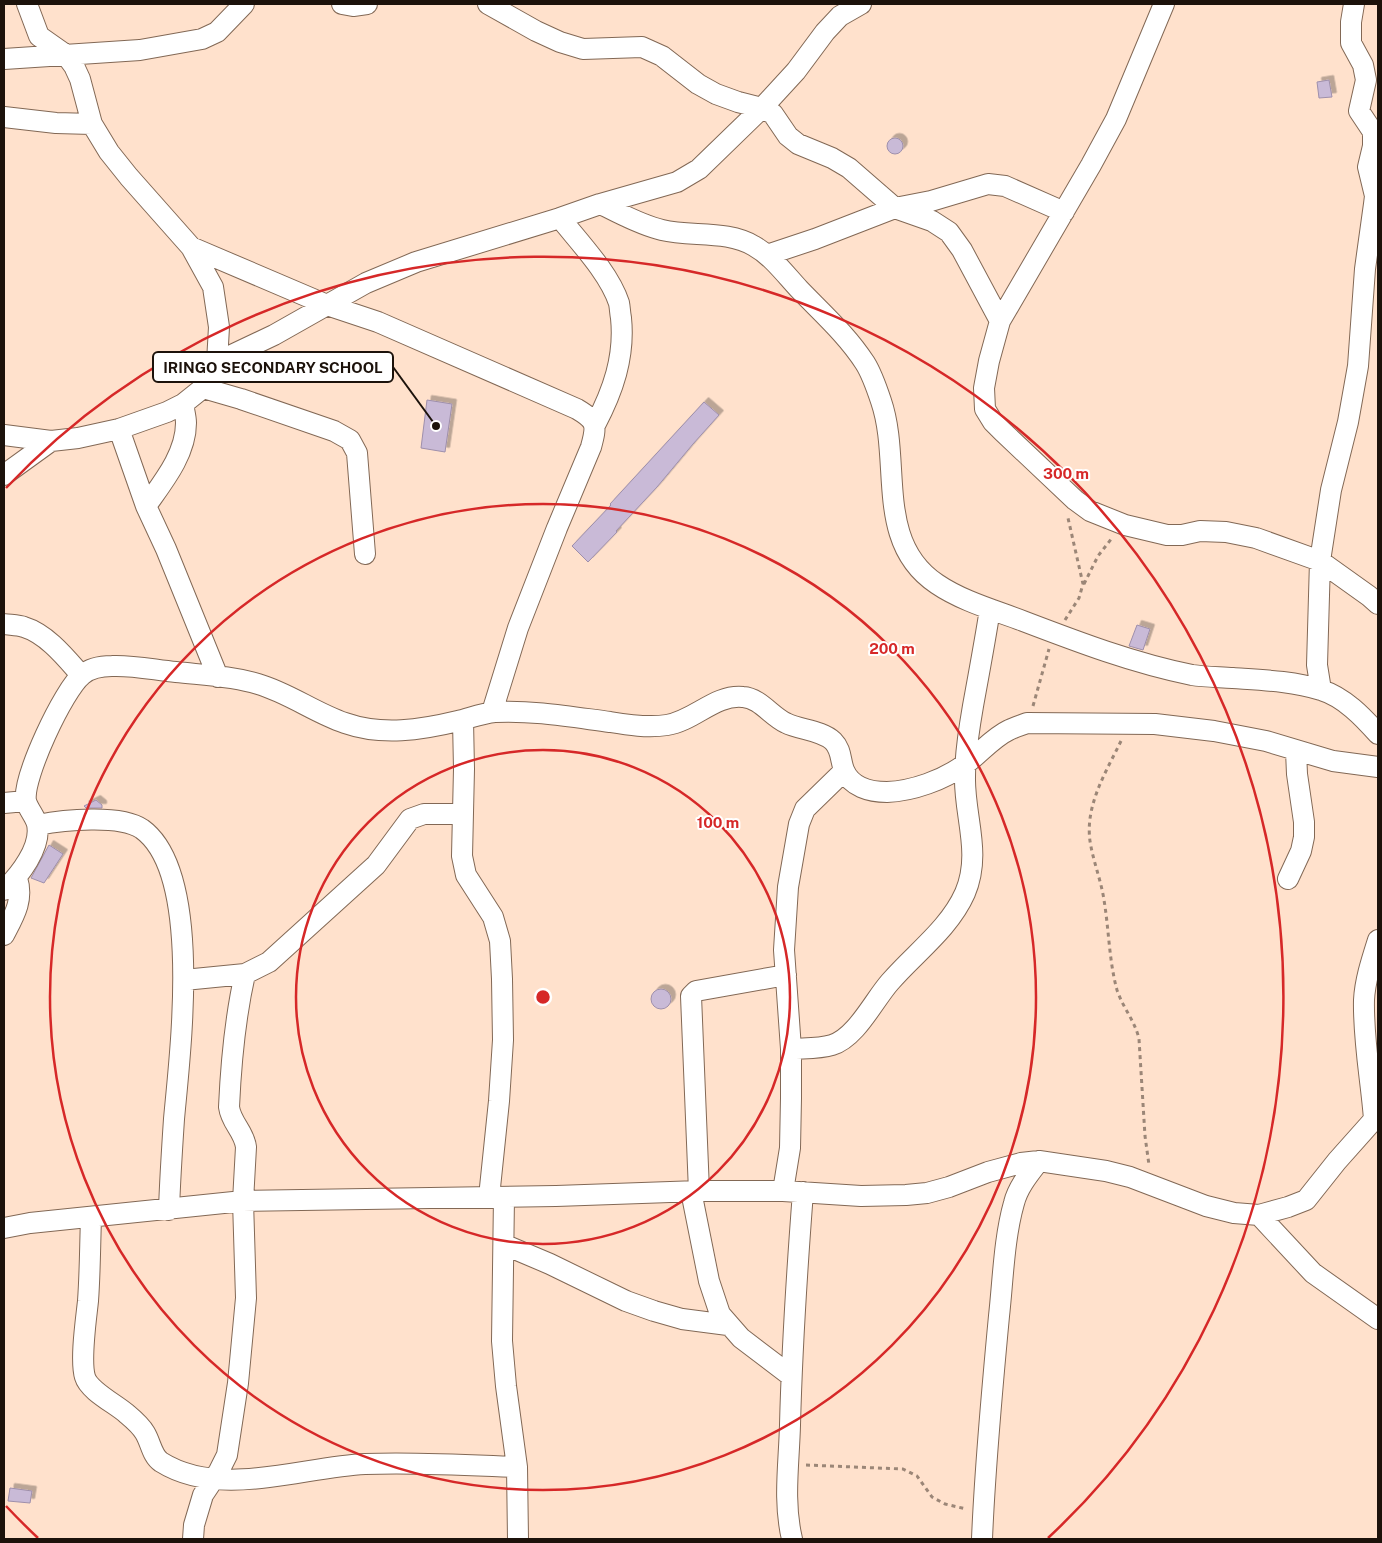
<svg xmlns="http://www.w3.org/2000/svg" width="1382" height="1543" font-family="'Public Sans',sans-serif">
	<defs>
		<filter id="shadow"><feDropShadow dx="4.5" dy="-4.5" stdDeviation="0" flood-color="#0004"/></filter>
	</defs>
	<rect width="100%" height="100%" fill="#ffe1cc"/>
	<path fill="#c9bad7" stroke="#9e8fab" filter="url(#shadow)" d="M 1329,80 L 1332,97 L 1319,98 L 1317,82 Z
		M887 146a8 8 0 1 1 16 0a8 8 0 1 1-16 0Z
		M 427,400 L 452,404 L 445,452 L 421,448 Z
		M 704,402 L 719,415 L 693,444 L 657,487 L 616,531 L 617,532 L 588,562 L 572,546 L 611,505 L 610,504 Z
		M 1137,625 L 1150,629 L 1143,650 L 1129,646 Z
		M 96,800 L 102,805 L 102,808 L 86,808 L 84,806 Z
		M 49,845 L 63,854 L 44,883 L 31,878 Z
		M651 999a10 10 0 1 1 20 0a10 10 0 1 1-20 0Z
		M 10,1488 L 32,1491 L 30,1503 L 8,1501 Z"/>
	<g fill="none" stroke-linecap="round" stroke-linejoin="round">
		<defs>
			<path id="minor" d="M 342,4 L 353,6 L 367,4
				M 488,4 L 536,31 L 560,42 L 583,49 L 642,47 L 662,56 L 698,84 L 716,94 L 738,102 L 762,108 L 773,114 L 788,136 L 798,144 L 832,158 L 849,168 L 895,208 L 932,221 L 949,232 L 962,250 L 1000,321
				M 1164,4 L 1116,119 L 1091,165 L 1000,321 L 989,361 L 984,388 L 985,409 L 993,422 L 1002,431 L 1075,500 L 1090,511 L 1125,525 L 1167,535 L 1182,535 L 1200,531 L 1226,532 L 1256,538 L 1320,561 L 1369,596 L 1378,604
				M 4,59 L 140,50 L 202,39 L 217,32 L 244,4
				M 4,117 L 56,123 L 92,124
				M 600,204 C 620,213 640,225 662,230 C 691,237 728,230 754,246 C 772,256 785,274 799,289 C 822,313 847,335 865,363 C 872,374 877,389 881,401 C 902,462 874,542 937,584 C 962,601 994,610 1023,621 C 1078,642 1133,663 1192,675 C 1205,677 1220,677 1233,678 C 1262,680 1293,681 1321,690 C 1344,697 1363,717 1378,734
				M 560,218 C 580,243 609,273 619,303 C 620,308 620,313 621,318 C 625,357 613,391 595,425
				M 191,247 L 327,305 L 378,322 L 577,409 C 597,421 597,425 591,447 L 557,528 L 518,628 L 492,712
				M 767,255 L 815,239 L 895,208 L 931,201 L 988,184 L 1005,186 L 1064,212
				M 217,362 L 274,335 L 366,283 L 416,262 L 560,218 L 600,204 L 677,182 L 699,169 L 762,108 L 796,71 L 825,32 L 840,16 L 861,4
				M 203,388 L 241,399 L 334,431 L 350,440 L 357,453 L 365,554
				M 119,429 L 146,506 L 166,549 L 218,677
				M 4,435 L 51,441 L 78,438 L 119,429 L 167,412 L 183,404 L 203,388 L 217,362 L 219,327 L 213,287 L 191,247 L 129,177 L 109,152 L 92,124 L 80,79 L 74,66 L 66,55 L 39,36 L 27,4
				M 4,475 L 51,441
				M 146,506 C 163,482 186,454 186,423 C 186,417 184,410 183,404
				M 4,624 C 10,625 18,625 24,627 C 47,634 66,658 81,675
				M 1321,690 L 1317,665 L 1320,561 L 1331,490 L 1348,422 L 1358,366 L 1365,269 L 1374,204 L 1375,196 L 1368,167 L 1373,146 L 1373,132 L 1359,111 L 1366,80 L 1363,65 L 1351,43 L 1351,22 L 1354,4
				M 463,720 L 464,769 L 462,856 L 466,875 L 493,917 L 500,941 L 502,979 L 503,1040 L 499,1101 L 489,1197
				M 4,803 L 26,801
				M 38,825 C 63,820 120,814 142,829 C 203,873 180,1052 174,1119 C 172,1149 170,1179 169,1210
				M 1288,879 L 1301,851 L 1304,837 L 1304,822 L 1297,774 L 1296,751
				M 4,890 C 19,876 42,847 37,824 C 35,816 28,809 26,801 C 22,778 64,689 82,675 C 90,668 102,666 112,666 C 133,665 155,670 176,672 C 203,675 232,676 258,684 C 289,693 315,713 345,723 C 382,736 421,730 458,721 C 470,718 483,713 495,712 C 533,710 572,717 610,722 C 628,725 648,728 667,725 C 694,721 715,694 743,697 C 760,698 771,716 786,723 C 800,730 821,730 833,741 C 842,750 840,760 844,770 C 851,787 870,792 887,792 C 913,791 943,780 964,765 C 980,754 992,738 1009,730 C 1015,727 1022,725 1027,723 L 1155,724 L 1214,731 L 1266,741 L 1333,761 L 1378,767
				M 4,935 C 14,916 24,900 17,878
				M 184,980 L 245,974 L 269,962 L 376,865 L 410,819 L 424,814 L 463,814
				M 791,1049 C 804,1048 819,1049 832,1045 C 856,1038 874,1000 890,982 C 915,953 949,929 965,893 C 982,853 964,816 965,777 C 965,753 969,729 973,706 C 979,673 985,641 990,609
				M 1374,1119 C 1371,1080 1363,1040 1364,1000 C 1365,980 1372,959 1378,940
				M 691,1191 L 709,1281 L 720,1314 L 741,1338 L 791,1376
				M 699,1191 L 691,996 L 696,991 L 786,975
				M 783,1191 L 790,1148 L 791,1098 L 791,1049 L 784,950 L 788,887 L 799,824 L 805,809 L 844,771
				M 504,1197 L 502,1341 L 506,1386 L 517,1467 L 518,1539
				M 1259,1215 L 1313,1273 L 1378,1319
				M 91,1218 C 90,1246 90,1274 88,1301 C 86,1320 80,1360 85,1377 C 89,1391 116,1404 127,1414 C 133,1419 141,1426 145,1433 C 151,1443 152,1456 161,1462 C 220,1499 301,1467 365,1464 C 416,1462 467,1465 517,1467
				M 4,1228 L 30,1223 L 243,1201 L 556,1196 L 699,1191 L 783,1191 L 861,1196 L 906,1195 L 927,1193 L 949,1187 L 988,1172 L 1021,1163 L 1039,1161 L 1106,1171 L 1130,1177 L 1206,1206 L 1234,1213 L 1259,1215 L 1288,1207 L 1306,1200 L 1337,1161 L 1378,1115
				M 505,1245 L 550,1264 L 626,1301 L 654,1311 L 682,1319 L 728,1325
				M 193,1539 L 194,1525 L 203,1495 L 219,1471 L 227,1455 L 238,1383 L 246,1298 L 243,1201 L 246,1147 C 244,1131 231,1123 229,1107 C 231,1062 235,1018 245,974
				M 792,1539 C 783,1501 789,1464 790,1425 C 792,1347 797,1270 803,1192
				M 982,1539 C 985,1465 992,1390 999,1316 C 1003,1280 1004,1238 1014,1203 C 1018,1187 1029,1174 1039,1161"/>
		</defs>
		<use href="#minor" stroke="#826855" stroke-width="22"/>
		<path stroke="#9b8677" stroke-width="3" stroke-dasharray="4 4" stroke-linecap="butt" d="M 1084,584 L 1098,556 L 1112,538
			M 1065,620 L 1079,598 L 1083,584 L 1068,518
			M 1033,706 L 1049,649
			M 1121,741 C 1106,772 1085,805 1090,841 C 1093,861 1101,880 1104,900 C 1109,930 1109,961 1117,990 C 1123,1008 1135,1021 1139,1039 L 1145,1136 L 1149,1165
			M 806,1465 L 903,1469 L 917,1476 L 932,1497 L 945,1504 L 966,1509"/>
		<use href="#minor" stroke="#fff" stroke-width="20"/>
	</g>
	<g fill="none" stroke="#d62828" stroke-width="2.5">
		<circle cx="543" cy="997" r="247"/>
		<circle cx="543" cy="997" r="493"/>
		<path d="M38 1538A740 740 0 0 1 6 1506M6 488A740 740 0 1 1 1048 1538"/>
	</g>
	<circle cx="543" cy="997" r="8" fill="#d62828" stroke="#fff" stroke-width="2.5"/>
	<g font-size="15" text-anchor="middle" font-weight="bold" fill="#d62828" stroke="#fff" stroke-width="4" stroke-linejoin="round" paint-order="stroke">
		<text x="1066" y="479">300 m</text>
		<text x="892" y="654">200 m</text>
		<text x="718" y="828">100 m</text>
	</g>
	<path fill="none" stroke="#1c120b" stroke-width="2" d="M436 426L393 367"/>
	<circle fill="#1c120b" stroke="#fff" stroke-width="2" cx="436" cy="426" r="5"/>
	<rect fill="#fff" stroke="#1c120b" stroke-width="2" x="153" y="352" width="240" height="30" rx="5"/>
	<g font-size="15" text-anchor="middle" font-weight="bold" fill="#1c120b">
		<text x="273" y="373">IRINGO SECONDARY SCHOOL</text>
	</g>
	<rect width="1382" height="1543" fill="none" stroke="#1c120b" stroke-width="10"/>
</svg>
